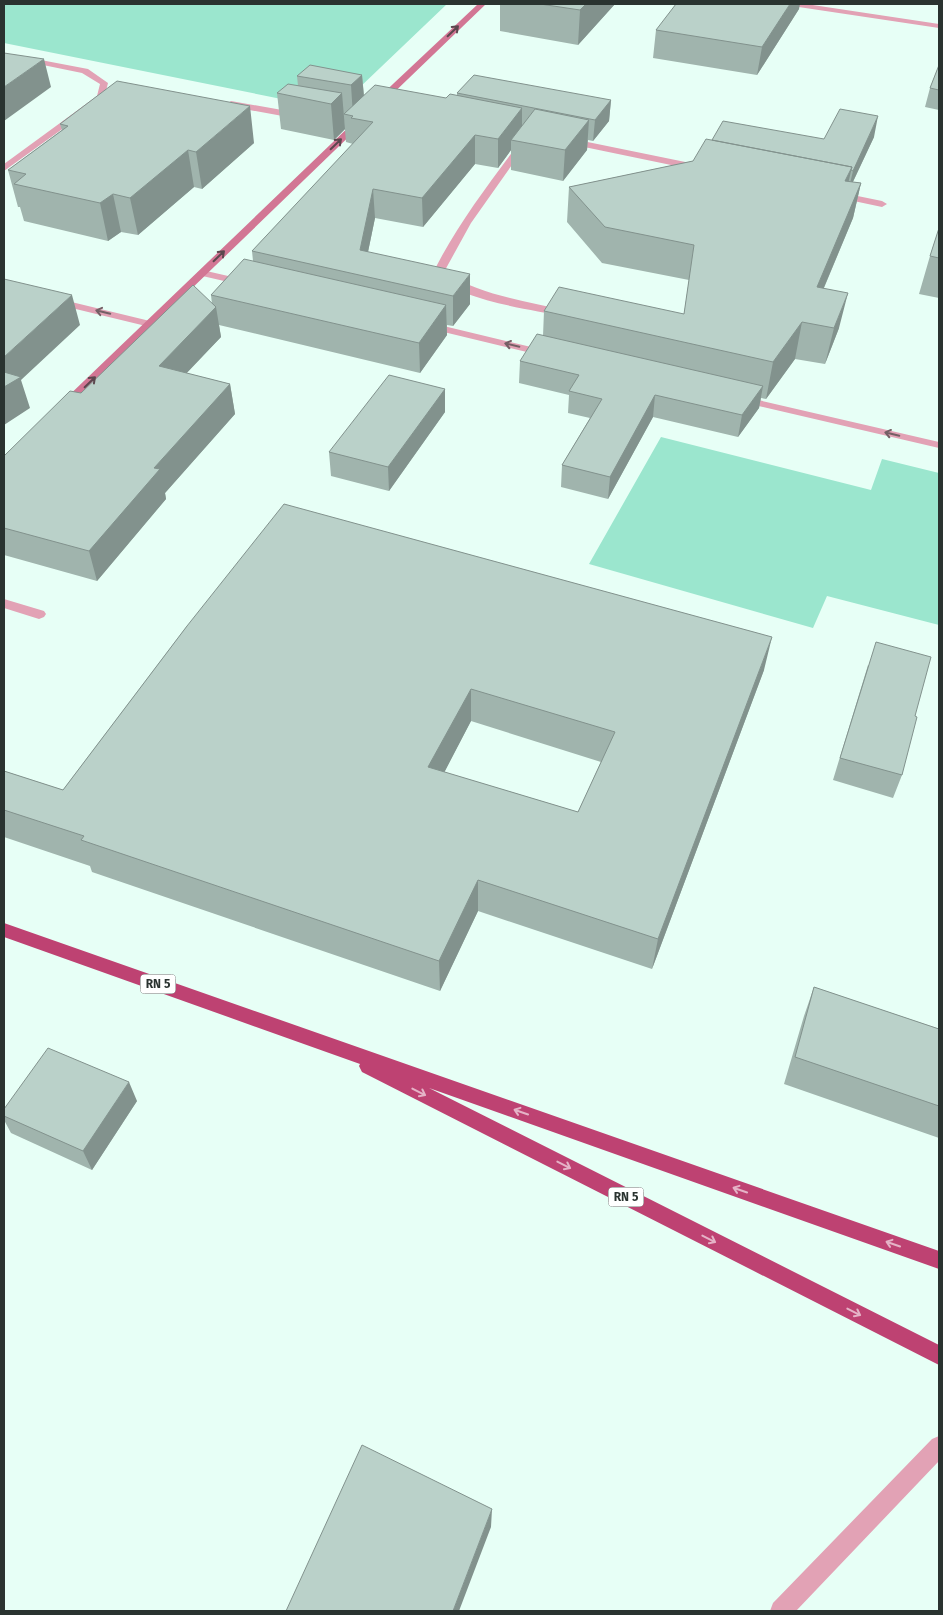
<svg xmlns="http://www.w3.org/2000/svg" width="943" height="1615" font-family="'Fira Sans',sans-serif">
	<rect width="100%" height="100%" fill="#e7fff6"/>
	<path fill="#9be6ce" d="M 4,4 L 447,4 L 336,110 L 4,43 Z
		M 661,437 L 871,490 L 882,459 L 939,473 L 939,625 L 827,596 L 813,628 L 589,564 Z"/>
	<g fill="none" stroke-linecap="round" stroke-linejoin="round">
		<path fill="#e2a2b5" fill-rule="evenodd" d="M 4,53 L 88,69 L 108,83 L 104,99 L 4,171 L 4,164 L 97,96 L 100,84 L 82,73 L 4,57 Z
			M 231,101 L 299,113 L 303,116 L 299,119 L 228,106 L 227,104 Z
			M 568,138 L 700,165 L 705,168 L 700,171 L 565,143 L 564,141 Z
			M 522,142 L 526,145 L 471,223 L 444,272 C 482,296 524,300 567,311 L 568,313 L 567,315 L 563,316 C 528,309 457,300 433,273 C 456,226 488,185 519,143 Z
			M 838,192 L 882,201 L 887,204 L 882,207 L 835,197 L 835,193 Z
			M 4,599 L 44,611 L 46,614 L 44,617 L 39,619 L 4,608 Z"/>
		<path fill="#e2a2b5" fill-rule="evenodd" d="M 788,4 L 806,4 L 939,24 L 939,28 L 792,6 Z
			M 202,270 L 250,281 L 251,283 L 246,286 L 198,275 L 197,273 Z
			M 55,298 L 154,322 L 155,324 L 150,327 L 51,303 L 50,301 L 51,299 Z
			M 427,322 L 552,352 L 553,354 L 548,357 L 423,327 L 422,325 Z
			M 741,396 L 939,442 L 939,448 L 737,401 L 735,399 Z
			M 939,1436 L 939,1461 L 796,1611 L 770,1611 L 773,1603 L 932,1439 Z"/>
		<path fill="#d27694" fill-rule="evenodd" d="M 478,4 L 486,4 L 382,104 L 376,104 L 376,100 Z
			M 359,119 L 363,122 L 362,124 L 68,408 L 60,408 L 58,406 L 60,404 L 356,120 Z"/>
		<path fill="#be4272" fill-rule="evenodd" d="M 4,923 L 939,1251 L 939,1269 L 429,1088 L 939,1345 L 939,1365 L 362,1072 L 359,1066 L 360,1064 L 4,937 Z"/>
	</g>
	<path fill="#a0b4ad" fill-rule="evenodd" d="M 500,4 L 615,4 L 578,45 L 500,31 Z
		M 799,9 L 757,75 L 653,58 L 656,30 Z
		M 939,65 L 939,110 L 925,107 L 930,88 Z
		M 362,75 L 364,95 L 446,98 L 457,95 L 457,93 L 611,100 L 609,121 L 593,141 L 588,140 L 587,150 L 563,181 L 511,170 L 511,150 L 498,168 L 475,164 L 423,227 L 375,218 L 368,252 L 470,304 L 453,326 L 447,325 L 447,335 L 420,373 L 219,325 L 221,337 L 186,373 L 230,384 L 235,414 L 165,493 L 166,499 L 97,581 L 4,555 L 4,456 L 81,393 L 212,304 L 211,295 L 253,261 L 252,251 L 353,144 L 346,142 L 344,119 L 345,129 L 334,140 L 281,129 L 277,93 L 298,86 L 297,76 Z
		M 60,124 L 254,143 L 202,189 L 194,187 L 138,235 L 121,232 L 108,241 L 24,221 L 20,207 L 18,207 L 8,170 L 62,130 Z
		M 874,137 L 853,182 L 861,183 L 853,218 L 824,288 L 839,328 L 825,364 L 795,359 L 766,399 L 761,398 L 759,408 L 738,437 L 653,417 L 608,499 L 561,487 L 562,465 L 590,418 L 568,413 L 569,395 L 519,383 L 520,361 L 543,336 L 544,311 L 684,314 L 689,280 L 602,263 L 567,222 L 569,187 L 693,161 L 712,140 L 824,139 Z
		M 939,228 L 939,298 L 919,294 L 930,256 Z
		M 445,389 L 445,412 L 389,491 L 331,476 L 329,452 Z
		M 187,626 L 764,670 L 652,969 L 478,911 L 440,991 L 92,872 L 90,866 L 4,837 L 4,771 L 63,790 ZM 471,721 L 601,762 L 578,812 L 444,772 Z
		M 868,665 L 915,716 L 902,775 L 893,798 L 833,780 Z
		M 814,987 L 939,1029 L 939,1138 L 784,1084 L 804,1016 Z
		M 137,1101 L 92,1170 L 11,1133 L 4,1120 L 4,1109 Z"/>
	<path fill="#82928d" d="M 586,4 L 615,4 L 578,45 L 580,10 Z
		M 790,4 L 800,4 L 799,9 L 757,75 L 762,47 Z
		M 44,59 L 51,87 L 4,121 L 4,87 Z
		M 362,75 L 365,110 L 353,116 L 351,85 Z
		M 342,93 L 345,129 L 334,140 L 331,104 Z
		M 611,100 L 609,121 L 593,141 L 595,120 Z
		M 250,106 L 254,143 L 202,189 L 196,152 Z
		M 522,108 L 522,136 L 511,140 L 511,150 L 498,168 L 498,139 Z
		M 878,116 L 874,137 L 848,192 L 853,171 Z
		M 589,120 L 587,150 L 563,181 L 565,150 Z
		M 475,135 L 475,164 L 423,227 L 422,198 Z
		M 188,150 L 194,187 L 138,235 L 130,198 Z
		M 852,167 L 844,201 L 845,181 Z
		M 861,183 L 853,218 L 809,323 L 817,287 Z
		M 373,189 L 375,218 L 363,276 L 360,250 Z
		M 113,194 L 121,232 L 108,241 L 100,203 Z
		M 470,274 L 470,304 L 453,326 L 453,296 Z
		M 848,293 L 839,328 L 825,364 L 834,328 Z
		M 72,295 L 80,325 L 21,380 L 30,408 L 4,425 L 4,357 Z
		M 446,305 L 447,335 L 420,373 L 419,343 Z
		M 216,307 L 221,337 L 165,396 L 159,366 Z
		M 802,322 L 795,359 L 766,399 L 773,362 Z
		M 230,384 L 235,414 L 165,493 L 166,499 L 97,581 L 89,551 L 154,468 Z
		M 763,386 L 759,408 L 738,437 L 742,415 Z
		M 445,389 L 445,412 L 389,491 L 388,467 Z
		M 655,395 L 653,417 L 608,499 L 610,477 Z
		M 772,637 L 764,670 L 652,969 L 658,939 Z
		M 471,689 L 471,721 L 430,800 L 428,767 Z
		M 478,880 L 478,911 L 440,991 L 439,961 Z
		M 129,1082 L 137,1101 L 92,1170 L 83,1151 Z
		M 492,1509 L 491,1527 L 459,1611 L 453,1611 Z"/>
	<path fill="#bad1c9" stroke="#82928d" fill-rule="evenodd" d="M 540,4 L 586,4 L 580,10 Z
		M 676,4 L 790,4 L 762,47 L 656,30 Z
		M 4,53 L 44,59 L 4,87 Z
		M 310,65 L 362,75 L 351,85 L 297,76 Z
		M 939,65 L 939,90 L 930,88 Z
		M 474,75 L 611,100 L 595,120 L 457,93 Z
		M 117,81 L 250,106 L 196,152 L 188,150 L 130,198 L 113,194 L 100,203 L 14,184 L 26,174 L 8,170 L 68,126 L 60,124 Z
		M 288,84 L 342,93 L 331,104 L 277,93 Z
		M 375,85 L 446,98 L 450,94 L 522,108 L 498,139 L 475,135 L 422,198 L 373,189 L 360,250 L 470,274 L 453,296 L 252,251 L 373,122 L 351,118 L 353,116 L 344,114 Z
		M 535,109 L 589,120 L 565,150 L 511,140 Z
		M 840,109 L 878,116 L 853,171 L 851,170 L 852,167 L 712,140 L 723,121 L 824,139 Z
		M 706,139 L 852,167 L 845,181 L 861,183 L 817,287 L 848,293 L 834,328 L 802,322 L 773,362 L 544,311 L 559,287 L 684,314 L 694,245 L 605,227 L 569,187 L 693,161 Z
		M 939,228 L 939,258 L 930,256 Z
		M 244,259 L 446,305 L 419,343 L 211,295 Z
		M 4,279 L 72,295 L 4,357 Z
		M 193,285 L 216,307 L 159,366 L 230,384 L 154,468 L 160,469 L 89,551 L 4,528 L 4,456 L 70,391 L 81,393 Z
		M 537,334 L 763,386 L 742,415 L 655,395 L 610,477 L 562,465 L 602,399 L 569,391 L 579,375 L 520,361 Z
		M 4,372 L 21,377 L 4,387 Z
		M 389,375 L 445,389 L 388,467 L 329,452 Z
		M 284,504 L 772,637 L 658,939 L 478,880 L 439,961 L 81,840 L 84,836 L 4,810 L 4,771 L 63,790 L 187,626 ZM 471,689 L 615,732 L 578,812 L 428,767 Z
		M 876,642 L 931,657 L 915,716 L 917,717 L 902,775 L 840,758 Z
		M 814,987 L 939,1029 L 939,1106 L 795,1057 Z
		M 48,1048 L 129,1082 L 83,1151 L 4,1116 L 4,1109 Z
		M 362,1445 L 492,1509 L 453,1611 L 286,1611 Z"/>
	<defs><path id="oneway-shaft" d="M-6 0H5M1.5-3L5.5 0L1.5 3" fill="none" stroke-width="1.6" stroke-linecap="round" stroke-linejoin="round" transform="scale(1.25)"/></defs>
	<g stroke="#5c474e">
		<use href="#oneway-shaft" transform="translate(453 31) rotate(-44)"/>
		<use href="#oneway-shaft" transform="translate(336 144) rotate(-44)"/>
		<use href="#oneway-shaft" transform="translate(219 256) rotate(-44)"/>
		<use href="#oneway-shaft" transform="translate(90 382) rotate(-44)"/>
	</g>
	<g stroke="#745f65">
		<use href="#oneway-shaft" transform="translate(103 312) rotate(-166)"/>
		<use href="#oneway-shaft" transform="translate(512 345) rotate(-167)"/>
		<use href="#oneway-shaft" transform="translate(892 434) rotate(-167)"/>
	</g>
	<g stroke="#e5b3c7">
		<use href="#oneway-shaft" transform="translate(419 1092) rotate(27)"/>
		<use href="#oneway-shaft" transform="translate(521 1112) rotate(-161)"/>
		<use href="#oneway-shaft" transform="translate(564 1165) rotate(27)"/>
		<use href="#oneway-shaft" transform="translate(740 1190) rotate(-161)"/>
		<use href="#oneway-shaft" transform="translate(709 1239) rotate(27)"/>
		<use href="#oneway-shaft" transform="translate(893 1244) rotate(-161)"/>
		<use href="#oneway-shaft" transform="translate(854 1312) rotate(27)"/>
	</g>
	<g text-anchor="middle" stroke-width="4" stroke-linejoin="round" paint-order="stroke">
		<g fill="#fff" stroke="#6a706e" stroke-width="1">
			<rect x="140.5" y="974.5" width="35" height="19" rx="4"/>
			<rect x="608.5" y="1187.5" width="35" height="19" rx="4"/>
		</g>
		<g font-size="12" font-weight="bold" fill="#2a3330">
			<text x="158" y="988">RN 5</text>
			<text x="626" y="1201">RN 5</text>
		</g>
	</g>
	<rect width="943" height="1615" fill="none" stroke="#2a3330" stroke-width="10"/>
</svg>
